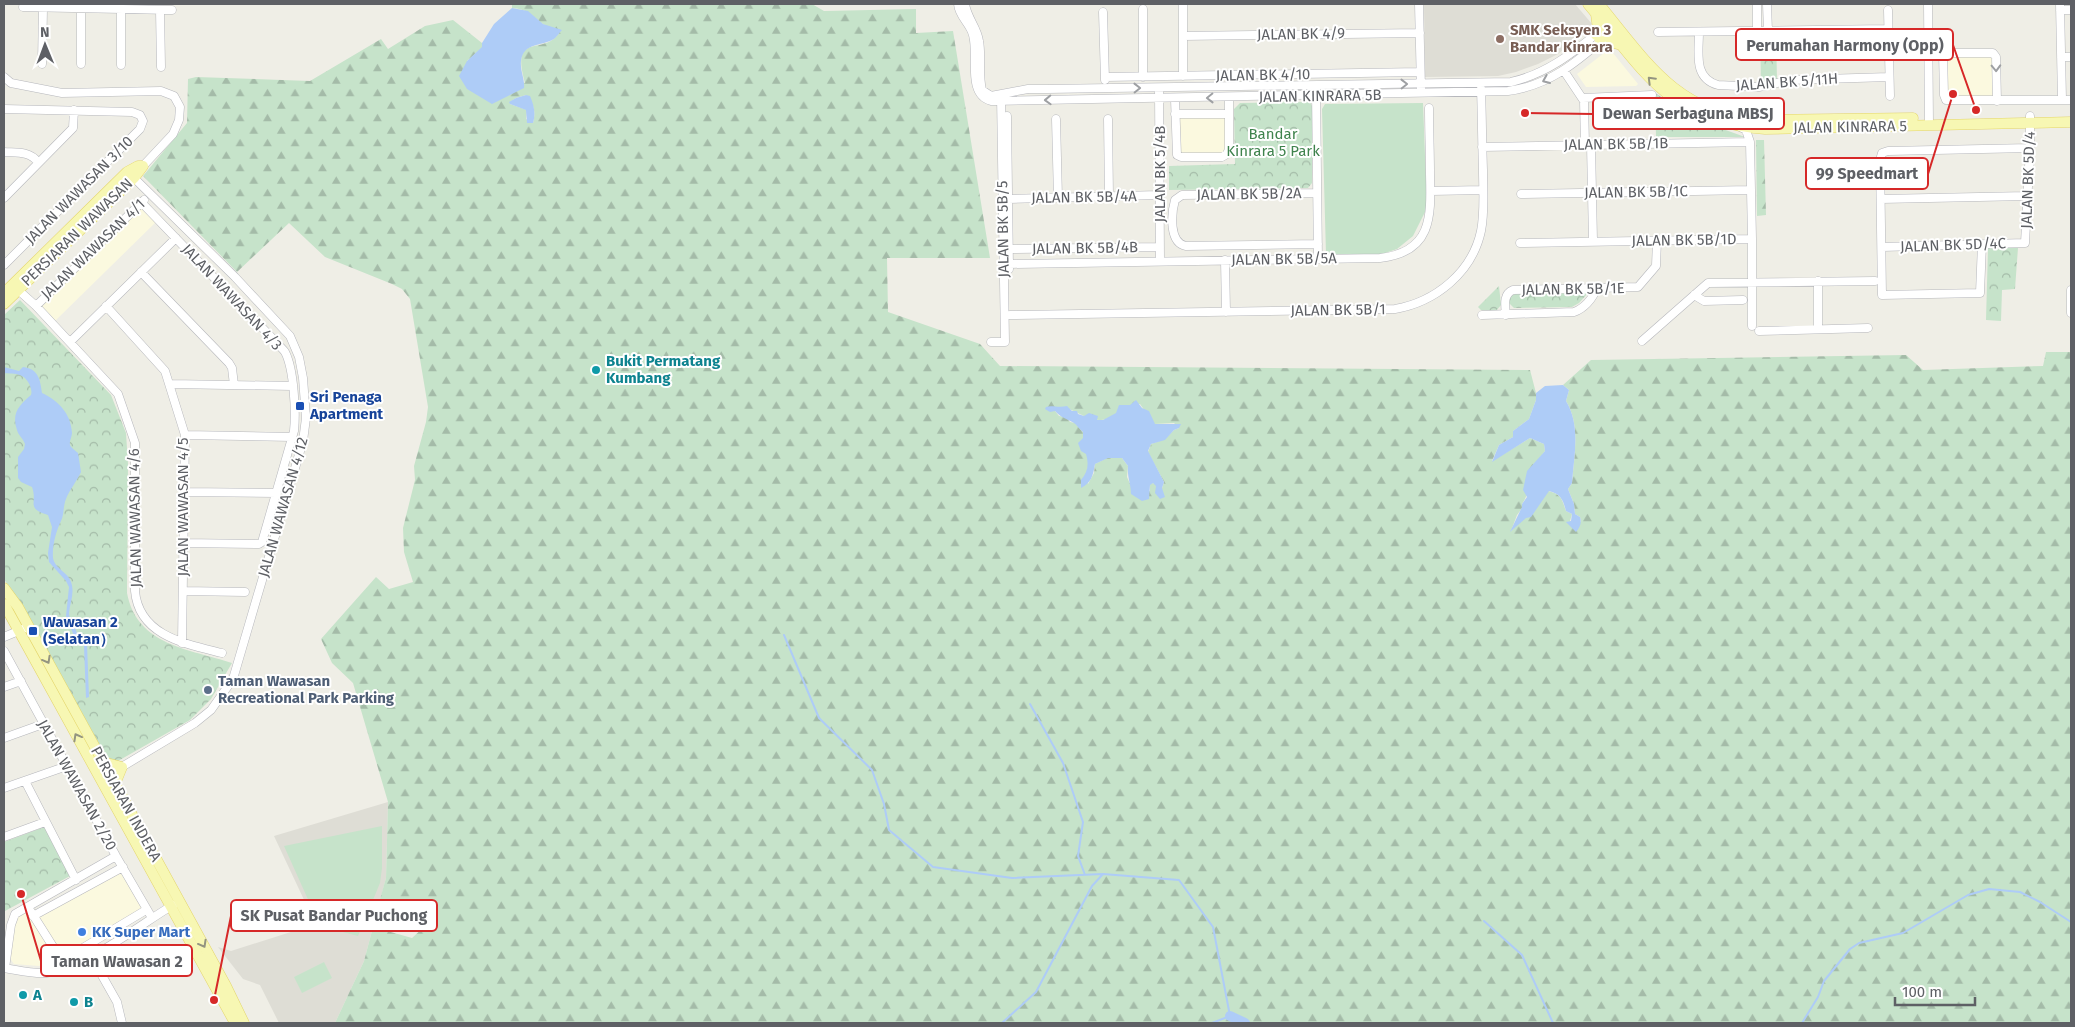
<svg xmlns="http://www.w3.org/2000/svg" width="2075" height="1027" font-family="'Fira Sans',sans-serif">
	<defs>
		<pattern id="forest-firs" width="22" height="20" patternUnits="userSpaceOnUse" patternTransform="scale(1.25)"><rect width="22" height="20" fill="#c6e3ca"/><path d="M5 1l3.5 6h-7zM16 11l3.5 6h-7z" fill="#a4bba8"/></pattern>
		<pattern id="park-crowns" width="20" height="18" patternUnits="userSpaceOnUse" patternTransform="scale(1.25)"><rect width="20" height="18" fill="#c6e3ca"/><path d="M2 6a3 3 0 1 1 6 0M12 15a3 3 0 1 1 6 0" fill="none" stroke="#a4bba8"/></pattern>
	</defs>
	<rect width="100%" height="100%" fill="#efeee6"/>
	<path fill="#fbf9df" d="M 1604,53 L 1613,53 L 1638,84 L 1636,86 L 1586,87 L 1577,74 Z
		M 1945,54 L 1992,55 L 1995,99 L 1947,98 Z
		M 1177,116 L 1227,116 L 1227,149 L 1224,154 L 1179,154 Z
		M 142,206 L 157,221 L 55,321 L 40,305 Z
		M 120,871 L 143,910 L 69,953 L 62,954 L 38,916 Z
		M 27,909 L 61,962 L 39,966 L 14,964 L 9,957 L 14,920 Z"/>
	<path fill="#deddd5" d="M 1424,4 L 1575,4 L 1592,24 L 1558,54 L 1538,64 L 1516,72 L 1498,76 L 1425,77 Z
		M 388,802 L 386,878 L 364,961 L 335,1023 L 279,1023 L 260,985 L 243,979 L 218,947 L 231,951 L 294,931 L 314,929 L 314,921 L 274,836 Z"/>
	<path fill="#c6e3ca" d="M 1423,103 L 1427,208 L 1413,236 L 1397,249 L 1382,254 L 1326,254 L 1322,109 L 1325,104 Z
		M 382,826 L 382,868 L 380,883 L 358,936 L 320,926 L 284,846 Z
		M 324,962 L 332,978 L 302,993 L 294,977 Z"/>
	<path fill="url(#forest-firs)" fill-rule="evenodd" d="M 512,4 L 812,4 L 824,11 L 916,9 L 916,33 L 953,31 L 990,258 L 887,258 L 888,312 L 980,344 L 1000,366 L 1530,370 L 1536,393 L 1536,400 L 1529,419 L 1513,431 L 1513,437 L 1499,445 L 1492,461 L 1530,438 L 1544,444 L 1545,451 C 1532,466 1533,488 1522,504 L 1523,507 L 1517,515 L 1511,531 L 1548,491 C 1561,494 1562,499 1566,511 L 1572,514 L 1570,521 L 1567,521 L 1581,522 L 1580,517 L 1575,514 L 1574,504 L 1568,489 L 1572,483 C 1574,455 1581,426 1566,401 L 1569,390 L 1563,385 L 1591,360 L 1906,355 L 1923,370 L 2043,366 L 2046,352 L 2071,352 L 2071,1023 L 335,1023 L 364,961 L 373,927 L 412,938 L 425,926 L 375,917 L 386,878 L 388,802 L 353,683 L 332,663 L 321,639 L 376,577 L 389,589 L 413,582 L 404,552 L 403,528 L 415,480 L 414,466 L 426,422 L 428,407 L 410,299 L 402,289 L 392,284 L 325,257 L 289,223 L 237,272 L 143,176 L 187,123 L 188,79 L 196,77 L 310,81 L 381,39 L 388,49 L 425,26 L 453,20 L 482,43 L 483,47 L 467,61 L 525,83 C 510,30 543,57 559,33 C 554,29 546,26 541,23 C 531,14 526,9 512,8 ZM 526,95 C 534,104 536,111 533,123 L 526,119 L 527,110 L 510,104 L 510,102 L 516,98 ZM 1140,404 L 1154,424 L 1174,423 L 1179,428 L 1174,430 L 1165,439 L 1151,444 L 1148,452 L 1164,482 L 1162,488 L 1153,483 L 1150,484 L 1150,491 L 1131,486 L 1127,477 L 1128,466 L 1122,458 L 1107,458 L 1095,464 L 1094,473 L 1088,484 L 1086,475 L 1089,463 L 1083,432 L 1075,423 L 1070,422 L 1066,417 L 1059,416 L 1055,411 L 1056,408 C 1073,405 1083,421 1101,420 C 1114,419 1124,405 1140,404 Z
		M 1756,140 L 1764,140 L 1766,215 L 1757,216 Z"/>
	<path fill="url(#park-crowns)" d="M 1776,34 L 1777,80 L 1761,84 L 1760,35 Z
		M 1655,93 L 1698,120 L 1745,137 L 1656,137 Z
		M 1310,102 L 1312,106 L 1312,183 L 1308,188 L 1169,190 L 1169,166 L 1235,164 L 1234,109 L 1240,103 Z
		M 1988,248 L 2018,248 L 2015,289 L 2002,290 L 2001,321 L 1986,320 Z
		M 1499,286 L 1501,305 L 1496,311 L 1481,310 L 1478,307 Z
		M 1588,293 L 1579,303 L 1572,307 L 1514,308 L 1508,302 L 1511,296 L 1515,294 Z
		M 20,300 L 111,395 L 126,433 L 128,464 L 127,593 C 137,646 190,649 232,663 L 211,699 L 190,720 L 118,761 L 108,760 L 34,628 L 4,579 L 4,315 Z
		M 44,827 L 70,876 L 5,911 L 4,926 L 4,842 Z"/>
	<path fill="#aeccf7" d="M 512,8 L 528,11 L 543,24 L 562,30 C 558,34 556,39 550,41 C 538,46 523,44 521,61 C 520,71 525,79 524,88 L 492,104 L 467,89 L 459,76 L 467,61 L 482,47 L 482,43 L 494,24 Z
		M 526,95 L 530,96 C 534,105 536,114 533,123 L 527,123 L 526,110 L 510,104 L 509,102 L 516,98 Z
		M 4,367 L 19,371 L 23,367 C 39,369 40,380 42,393 C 59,401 71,414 72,433 C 72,437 69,441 70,445 C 71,448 75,450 78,453 L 81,472 C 77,481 70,489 66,499 C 63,506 64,516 61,521 C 56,531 52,546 53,558 C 55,569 68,572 71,582 C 75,593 70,602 69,613 C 69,621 76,626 77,634 L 83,637 L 87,644 L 89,697 L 86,698 L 84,646 L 81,640 L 74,636 L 66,616 L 69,587 L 66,581 L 49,562 L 48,553 L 52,527 L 48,515 C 25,508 38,503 32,487 L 21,482 L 18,478 L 18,457 L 24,449 L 25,444 C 23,438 18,435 17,430 C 11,412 20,405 31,395 C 33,389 28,378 20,375 C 15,373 9,374 4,373 Z
		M 1563,385 L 1569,390 L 1566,401 C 1581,426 1574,455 1572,483 L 1568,489 L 1574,504 L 1575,514 L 1580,517 C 1582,523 1580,527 1576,532 L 1566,522 L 1571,521 L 1572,514 L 1566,511 C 1563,500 1561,494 1549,491 L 1531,517 L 1526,518 L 1510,532 L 1522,507 L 1522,504 L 1527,497 L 1523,490 L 1527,471 L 1545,451 L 1544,444 L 1530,438 L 1492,462 L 1499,445 L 1513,437 L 1513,431 L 1529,419 L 1536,400 L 1536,393 L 1545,386 Z
		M 1136,400 L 1142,408 L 1149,411 L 1155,424 L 1181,424 L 1179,428 L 1174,430 L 1165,440 L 1151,444 L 1148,451 L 1164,482 L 1162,488 L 1165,497 L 1160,499 L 1155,493 L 1156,486 L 1153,483 L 1150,485 L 1149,499 L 1142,501 L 1131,494 C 1131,484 1127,477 1128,466 L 1122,458 L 1108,458 L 1095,464 C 1093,476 1091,483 1081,488 L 1081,480 C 1088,472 1089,464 1086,454 L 1081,451 L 1078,443 L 1083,438 L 1083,432 C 1079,429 1077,425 1074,423 C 1067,419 1060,417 1055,411 L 1050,412 L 1045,409 L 1046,407 C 1051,405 1059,408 1067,406 L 1072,411 L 1077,411 L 1078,414 L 1084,416 L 1089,413 L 1098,416 L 1097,420 L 1103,420 L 1116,413 L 1119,405 L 1130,405 Z"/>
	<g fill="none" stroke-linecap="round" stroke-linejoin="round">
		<path stroke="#aeccf7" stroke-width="2" d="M 784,635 L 819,718 L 872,770 L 884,804 L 889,830 L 933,867 L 1012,878 L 1103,874 L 1179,880 L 1213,927 L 1230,1016 L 1212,1023
			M 1030,704 L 1063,763 L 1083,822 L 1078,856 L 1085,875
			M 1484,921 L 1522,955 L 1553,1023
			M 1002,1023 L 1036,992 L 1092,886 L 1103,874
			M 1802,1023 L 1818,997 L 1824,981 L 1850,949 L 1859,943 L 1903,933 L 1968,895 L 1989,889 L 2020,892 L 2040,902 L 2071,922"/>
		<path stroke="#aeccf7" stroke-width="10" d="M 1230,1016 L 1245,1023"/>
		<defs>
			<path id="minor" d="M 958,4 C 959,17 970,23 973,35 C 979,55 966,94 991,101 L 1508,91 C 1553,85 1581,58 1614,30
				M 965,4 C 967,18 977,27 979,41 C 982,57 978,74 982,90 L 991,96 L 1028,89 L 1047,89 L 1511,82 C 1546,74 1571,54 1599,32
				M 1183,4 L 1183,76
				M 1419,4 L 1421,89
				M 1757,4 L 1757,32
				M 1767,4 L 1768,32
				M 1928,4 L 1929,125
				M 2060,4 L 2062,100
				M 23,7 L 172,10
				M 121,9 L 121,65
				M 160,10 L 161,67
				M 1888,10 L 1890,96
				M 2060,10 L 2071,10
				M 1103,12 L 1105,80
				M 1658,32 L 1888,29
				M 1699,32 C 1699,53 1693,78 1718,85 L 1759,87 L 1791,80 L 1889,77
				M 1183,36 L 1420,33
				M 1943,52 L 1944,95 L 1946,100 L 2071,100
				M 1928,53 L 1993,53 L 1996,57 L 1997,101
				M 2061,57 L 2071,57
				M 42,64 L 43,8
				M 81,64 L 81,4
				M 1564,71 L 1584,101 L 1585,145
				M 4,77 L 11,83 L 62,93 L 161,91 L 174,96 L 180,107 L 179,120 L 173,134 L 143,166
				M 1105,77 L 1420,72
				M 1143,77 L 1143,9
				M 1159,88 L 1160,261
				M 1316,91 L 1318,259
				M 1583,98 L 1652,95
				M 1175,99 L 1177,155 L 1181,157 L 1222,157 L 1227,154 L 1229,149 L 1229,98
				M 4,109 L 132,112 L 140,115 L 143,121 L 140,129 L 4,265
				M 1175,114 L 1229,114
				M 1007,116 L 1009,269
				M 1056,119 L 1058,198
				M 1108,119 L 1109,197
				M 1591,145 L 1593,241
				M 1482,147 L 1750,142
				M 4,152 C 17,153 29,151 38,162
				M 1431,191 L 1483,190
				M 1316,193 L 1182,195 L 1175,200 C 1171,214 1169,243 1186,246 L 1318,244
				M 1521,194 L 1751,190
				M 4,198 L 73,128 L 74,110
				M 1008,199 L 1159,195
				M 1881,199 L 2027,196
				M 141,202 L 277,343 C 279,346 283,349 285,352 C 294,369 296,412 294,431 L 262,542 L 259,544 L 183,543
				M 1752,239 L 1752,326
				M 1520,243 L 1752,239 L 1750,142 L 1746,130 L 1740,127
				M 1982,244 L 1980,293 L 1882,295 L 1880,160 L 1882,153 L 1888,151 L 2030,148
				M 1882,247 L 2025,243 L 2030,148 L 2030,116
				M 1009,249 L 1160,247
				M 1225,260 L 1226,312
				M 1009,264 L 1380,258 C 1433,252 1431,216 1430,174 C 1430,152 1429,130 1429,108
				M 141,272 L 229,363 L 232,368 L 234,385
				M 1818,281 L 1818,329
				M 16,288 L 36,306 L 118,394 L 135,443 L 135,591 C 139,636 186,644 222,653
				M 2071,290 L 2071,313
				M 1694,295 L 1704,301 L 1743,300
				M 36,306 L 144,200
				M 106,306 L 165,371 L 185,435 L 182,643
				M 1010,315 L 1395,309 C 1435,302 1472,273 1481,231 C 1485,211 1483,190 1483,170 C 1482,143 1482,116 1481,89
				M 1482,315 L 1574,312 C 1583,309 1593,299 1596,289
				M 1506,315 C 1505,305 1503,294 1513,290 L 1638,287 L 1656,266 L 1657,240
				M 1759,331 L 1868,328
				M 1642,341 L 1708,283 L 1875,281
				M 70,342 L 176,238
				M 991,342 L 1005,342 L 1001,96
				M 171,384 L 292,386
				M 185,435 L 292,437
				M 184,492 L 277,493
				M 183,591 L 245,592
				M 4,637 L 23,629
				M 4,651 L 116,856 L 152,918
				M 4,687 L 21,681
				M 4,738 L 43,724
				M 105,777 L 195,723 L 211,710 L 233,679 L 303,441 L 306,418 L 303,378 L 299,357 L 290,336 L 235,277 L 131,175
				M 25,781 L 76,880
				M 4,788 L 67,766
				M 4,837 L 45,822
				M 28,907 L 57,953 L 63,956 L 71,955 L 146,910
				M 33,916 L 123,867
				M 91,956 L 117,1002 L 122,1023
				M 4,968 C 17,970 32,974 46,973 C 85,968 138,926 173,905
				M 5,968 L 11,925 L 15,914 L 116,856"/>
			<path id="major" d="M 1588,4 C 1644,71 1669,122 1765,129 L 2071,122
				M 1599,4 C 1646,61 1675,111 1755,120 L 1913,118
				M 1596,35 L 1598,29 L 1596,14
				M 1600,41 L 1611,42 L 1621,45
				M 4,293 L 127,172 L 138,166 L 143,166
				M 4,304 L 134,178 L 143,166
				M 4,588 L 18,607 L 226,986 L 244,1023
				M 4,604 L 235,1023
				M 103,762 L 122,767 L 115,784"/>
		</defs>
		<use href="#minor" stroke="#b6b7bc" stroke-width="9"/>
		<use href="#major" stroke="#e4d56a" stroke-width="11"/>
		<use href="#minor" stroke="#fff" stroke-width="8"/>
		<use href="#major" stroke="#f7f7b3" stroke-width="10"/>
	</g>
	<defs><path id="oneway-chevron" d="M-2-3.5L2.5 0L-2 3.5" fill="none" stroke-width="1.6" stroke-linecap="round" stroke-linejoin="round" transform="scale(1.25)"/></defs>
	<g stroke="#9ea0a3">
		<use href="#oneway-chevron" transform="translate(1996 68) rotate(88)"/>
		<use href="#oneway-chevron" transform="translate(1546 80) rotate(157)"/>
		<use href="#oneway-chevron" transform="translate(1404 84) rotate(-1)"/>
		<use href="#oneway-chevron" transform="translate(1137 88) rotate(-1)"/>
		<use href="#oneway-chevron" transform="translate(1210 98) rotate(179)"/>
		<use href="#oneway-chevron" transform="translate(1048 100) rotate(178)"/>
	</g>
	<g stroke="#949580">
		<use href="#oneway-chevron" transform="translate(1651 80) rotate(-135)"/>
		<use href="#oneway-chevron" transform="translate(47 660) rotate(61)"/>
		<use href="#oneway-chevron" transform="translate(77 737) rotate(-119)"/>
		<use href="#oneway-chevron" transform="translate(203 944) rotate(61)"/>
	</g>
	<circle fill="#8d6e63" stroke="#fff" stroke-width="2" cx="1500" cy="39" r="5"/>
	<g fill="#0f9aa8" stroke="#fff" stroke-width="2">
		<circle cx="596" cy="370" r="5"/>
		<circle cx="23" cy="995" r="5"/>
		<circle cx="74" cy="1002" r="5"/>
	</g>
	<g fill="#1a4fb4" stroke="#fff" stroke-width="2">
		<rect x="295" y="401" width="10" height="10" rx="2.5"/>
		<rect x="28" y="626" width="10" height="10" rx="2.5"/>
	</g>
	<circle fill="#5c6f8a" stroke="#fff" stroke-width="2" cx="208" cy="690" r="5"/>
	<circle fill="#3f7fe0" stroke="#fff" stroke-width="2" cx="82" cy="932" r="5"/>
	<g text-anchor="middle" stroke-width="4" stroke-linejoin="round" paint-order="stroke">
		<g font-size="15" font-weight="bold" fill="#785e54" stroke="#fff" text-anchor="start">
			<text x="1510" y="35">SMK Seksyen 3<tspan x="1510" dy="17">Bandar Kinrara</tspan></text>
		</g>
		<g font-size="15" fill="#5e6065" stroke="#fff">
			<text transform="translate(1301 34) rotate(-1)" y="5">JALAN BK 4/9</text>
			<text transform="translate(1263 75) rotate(-1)" y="5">JALAN BK 4/10</text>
			<text transform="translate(1787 82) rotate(-4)" y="5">JALAN BK 5/11H</text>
			<text transform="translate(1320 96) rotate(-1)" y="5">JALAN KINRARA 5B</text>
			<text transform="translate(1850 127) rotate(-1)" y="5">JALAN KINRARA 5</text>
			<text transform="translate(1616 144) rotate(-1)" y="5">JALAN BK 5B/1B</text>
			<text transform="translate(1160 174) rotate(-90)" y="5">JALAN BK 5/4B</text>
			<text transform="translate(2028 180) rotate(-88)" y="5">JALAN BK 5D/4</text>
			<text transform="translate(79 190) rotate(-45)" y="5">JALAN WAWASAN 3/10</text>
			<text transform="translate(1636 192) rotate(-1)" y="5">JALAN BK 5B/1C</text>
			<text transform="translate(1249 194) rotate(-1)" y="5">JALAN BK 5B/2A</text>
			<text transform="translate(1084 197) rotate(-1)" y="5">JALAN BK 5B/4A</text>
			<text transform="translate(1003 229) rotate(-91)" y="5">JALAN BK 5B/5</text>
			<text transform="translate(77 232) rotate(-44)" y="5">PERSIARAN WAWASAN</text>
			<text transform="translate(1684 240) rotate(-1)" y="5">JALAN BK 5B/1D</text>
			<text transform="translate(1953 245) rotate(-2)" y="5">JALAN BK 5D/4C</text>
			<text transform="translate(1085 248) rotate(-1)" y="5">JALAN BK 5B/4B</text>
			<text transform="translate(93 249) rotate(-44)" y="5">JALAN WAWASAN 4/1</text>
			<text transform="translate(1284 259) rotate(-1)" y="5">JALAN BK 5B/5A</text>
			<text transform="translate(1573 289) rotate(-1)" y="5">JALAN BK 5B/1E</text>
			<text transform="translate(232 297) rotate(47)" y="5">JALAN WAWASAN 4/3</text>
			<text transform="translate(1338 310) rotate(-1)" y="5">JALAN BK 5B/1</text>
			<text transform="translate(183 507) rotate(-90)" y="5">JALAN WAWASAN 4/5</text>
			<text transform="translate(283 507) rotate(-74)" y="5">JALAN WAWASAN 4/12</text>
			<text transform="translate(135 518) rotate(-91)" y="5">JALAN WAWASAN 4/6</text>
			<text transform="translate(77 785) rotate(61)" y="5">JALAN WAWASAN 2/20</text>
			<text transform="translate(126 804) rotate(61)" y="5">PERSIARAN INDERA</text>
		</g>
		<g font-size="15" fill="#3f834d" stroke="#fff">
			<text x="1273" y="139">Bandar<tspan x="1273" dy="17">Kinrara 5 Park</tspan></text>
		</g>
		<g font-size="15" font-weight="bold" fill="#0d838f" stroke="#fff" text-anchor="start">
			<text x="606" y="366">Bukit Permatang<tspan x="606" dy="17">Kumbang</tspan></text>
			<text x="33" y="1000">A</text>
			<text x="84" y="1007">B</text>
		</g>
		<g font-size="15" font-weight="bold" fill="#164399" stroke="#fff" text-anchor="start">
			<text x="310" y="402">Sri Penaga<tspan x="310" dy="17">Apartment</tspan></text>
			<text x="43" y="627">Wawasan 2<tspan x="43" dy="17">(Selatan）</tspan></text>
		</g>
		<g font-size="15" font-weight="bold" fill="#4e5e75" stroke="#fff" text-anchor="start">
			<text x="218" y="686">Taman Wawasan<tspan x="218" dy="17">Recreational Park Parking</tspan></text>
		</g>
		<g font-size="15" font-weight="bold" fill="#366cbe" stroke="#fff" text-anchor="start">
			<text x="92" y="937">KK Super Mart</text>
		</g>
	</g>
	<path fill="none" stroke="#d62828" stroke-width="2" d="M1976 110L1953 45M1525 113L1593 114M1953 94L1928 174M214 1000L231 916M21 894L41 961"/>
	<g fill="#d62828" stroke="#fff" stroke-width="2">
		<circle cx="1976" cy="110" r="5"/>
		<circle cx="1525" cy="113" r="5"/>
		<circle cx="1953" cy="94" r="5"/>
		<circle cx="214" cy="1000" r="5"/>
		<circle cx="21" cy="894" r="5"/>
	</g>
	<g fill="#fff" stroke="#d62828" stroke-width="2">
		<rect x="1736" y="29" width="217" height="31" rx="5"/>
		<rect x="1593" y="98" width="191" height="31" rx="5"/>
		<rect x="1806" y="158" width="122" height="31" rx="5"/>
		<rect x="231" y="900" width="206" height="31" rx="5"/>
		<rect x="41" y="945" width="151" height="31" rx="5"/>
	</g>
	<g font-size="16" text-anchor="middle" font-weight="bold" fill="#5e6065">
		<text x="1845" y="51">Perumahan Harmony (Opp)</text>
		<text x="1688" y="119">Dewan Serbaguna MBSJ</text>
		<text x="1867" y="179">99 Speedmart</text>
		<text x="334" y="921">SK Pusat Bandar Puchong</text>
		<text x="117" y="967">Taman Wawasan 2</text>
	</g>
	<rect width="2075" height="1027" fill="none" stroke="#5e6065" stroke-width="10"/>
	<g transform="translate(45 45) rotate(359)" stroke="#ffffff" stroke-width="4" paint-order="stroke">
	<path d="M0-4L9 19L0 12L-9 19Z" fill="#5e6065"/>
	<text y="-8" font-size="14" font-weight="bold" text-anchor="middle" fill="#5e6065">N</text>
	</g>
	<path d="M1895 997v8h80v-8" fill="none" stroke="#5e6065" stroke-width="2.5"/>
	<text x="1902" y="997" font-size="15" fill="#5e6065" stroke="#ffffff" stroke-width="4" paint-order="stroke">100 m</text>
</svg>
